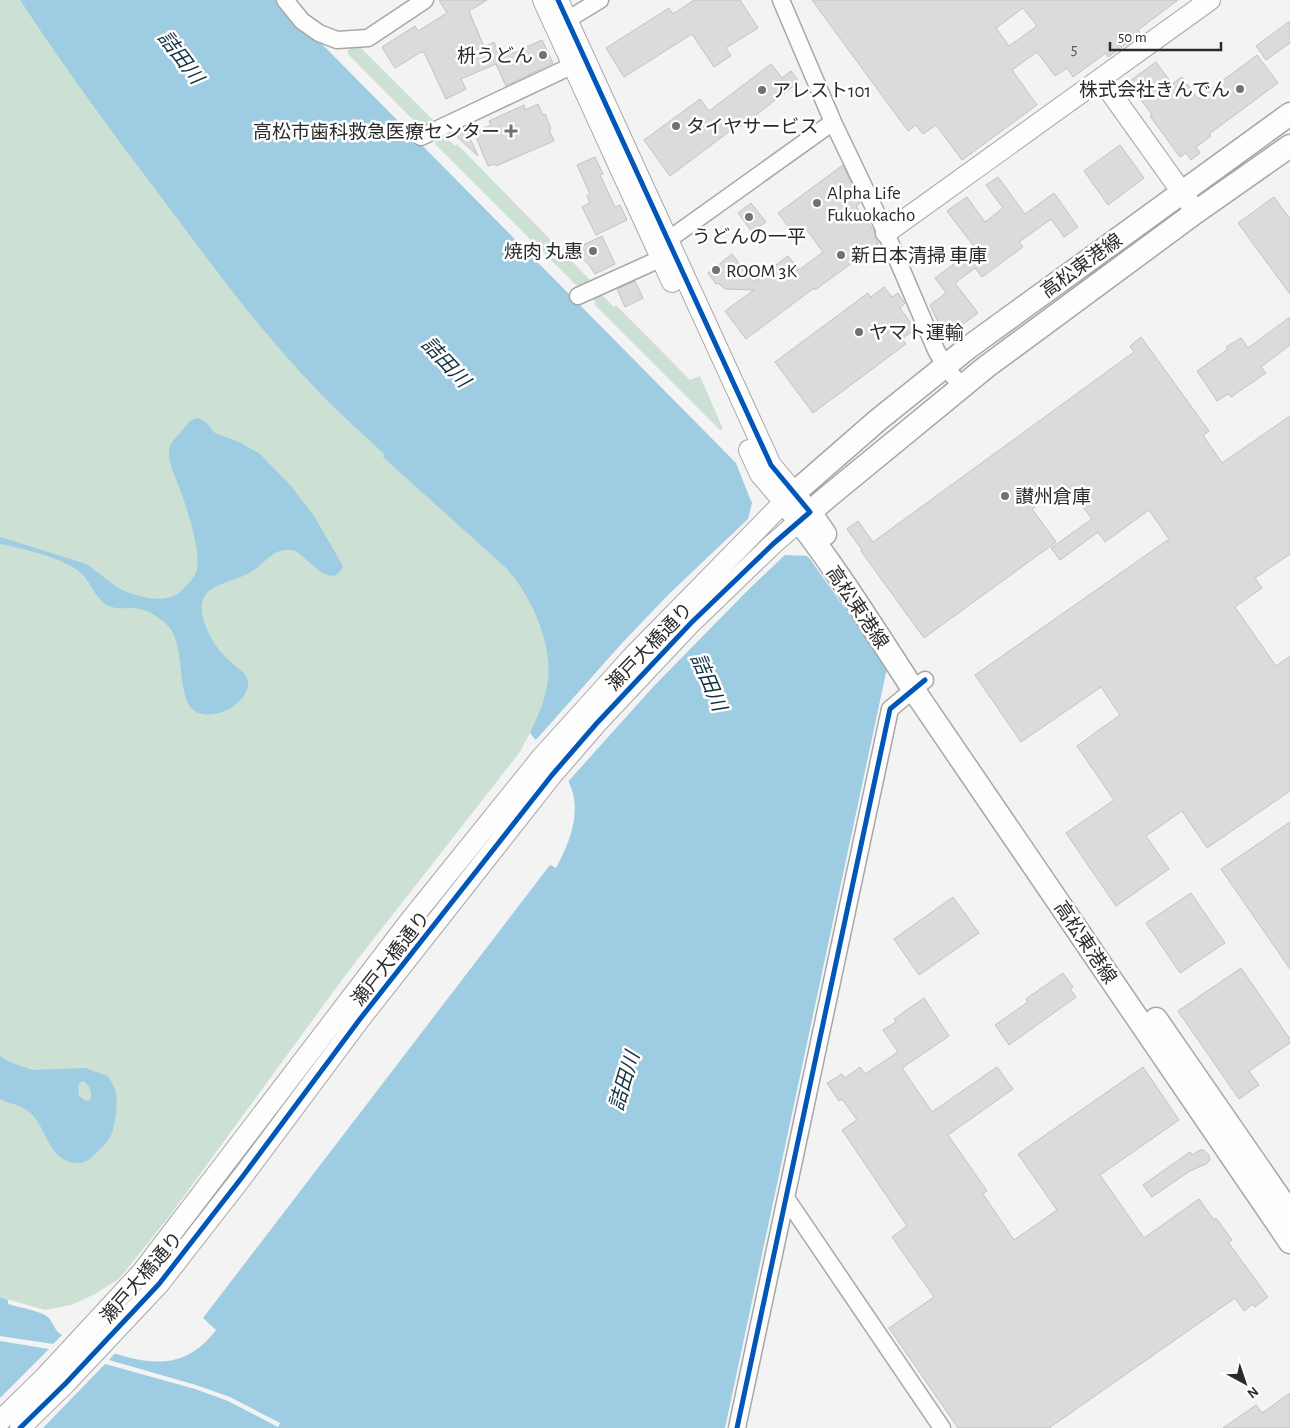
<svg xmlns="http://www.w3.org/2000/svg" width="1290" height="1428" font-family="'Alegreya Sans','Noto Sans JP',sans-serif">
	<rect width="100%" height="100%" fill="#f3f3f4"/>
	<path fill="#cce1d3" d="M 0,0 L 20,0 L 141,171 L 216,271 L 280,349 L 319,392 L 384,454 L 383,456 L 507,569 C 534,599 554,644 548,685 C 544,709 531,731 520,752 L 347,973 L 168,1218 L 119,1279 L 95,1294 L 71,1305 L 45,1310 L 0,1297 Z
		M 354,45 L 358,45 L 435,122 L 426,126 L 418,125 L 348,54 L 348,50 Z
		M 441,132 L 455,146 L 457,144 L 591,281 L 581,286 L 576,285 L 436,145 L 435,137 Z
		M 599,292 L 614,307 L 616,305 L 690,380 L 700,376 L 723,429 L 720,430 L 595,305 L 594,297 Z"/>
	<path fill="#9ecce2" fill-rule="evenodd" d="M 20,0 L 275,0 L 287,15 L 314,36 L 736,463 L 751,501 L 810,559 L 887,668 L 725,1428 L 0,1428 L 0,1297 L 8,1300 L 8,1304 C 17,1307 41,1311 48,1317 C 53,1322 55,1332 62,1335 C 72,1341 87,1344 98,1348 C 144,1364 183,1374 216,1330 L 203,1318 L 550,865 L 556,868 C 570,842 584,808 567,779 C 559,764 541,747 530,733 C 537,718 544,703 547,686 C 555,648 532,597 507,569 L 383,457 L 384,454 C 362,433 339,413 318,391 C 265,336 218,274 172,212 C 120,143 68,73 20,0 Z
		M 198,418 L 207,423 L 215,433 L 239,442 L 260,454 L 291,486 L 314,516 L 343,566 C 333,592 308,559 297,552 C 294,550 290,550 286,550 C 272,550 263,565 251,572 C 238,580 217,582 206,594 C 201,600 201,611 203,619 C 213,647 222,655 244,673 C 262,695 215,727 193,710 C 178,698 184,652 172,631 C 164,619 148,609 134,608 C 127,608 118,609 111,607 C 96,601 92,584 81,573 C 69,560 19,547 0,544 L 0,537 L 4,538 L 86,564 C 100,572 111,586 127,592 C 143,598 168,604 181,591 C 188,584 195,578 197,569 C 201,550 186,505 179,487 C 175,476 168,463 169,451 C 170,443 176,437 181,432 C 186,426 189,419 198,418 Z
		M 0,1056 L 12,1063 L 33,1070 L 85,1068 L 108,1076 C 111,1082 115,1087 116,1094 C 118,1105 115,1130 109,1139 C 106,1144 100,1149 96,1153 C 92,1158 86,1162 80,1163 C 47,1164 48,1126 28,1111 C 20,1104 9,1104 0,1099 ZM 82,1081 L 85,1082 C 90,1087 93,1093 90,1100 L 86,1101 L 79,1096 L 78,1085 Z"/>
	<path fill="#f3f3f4" d="M 753,499 L 810,556 L 785,555 L 749,589 L 653,687 L 566,784 L 565,780 L 534,742 L 623,642 L 670,593 L 748,519 Z
		M 64,1333 L 116,1352 L 109,1360 L 196,1385 L 230,1397 L 280,1423 L 278,1427 L 228,1401 L 195,1389 L 105,1364 L 43,1428 L 8,1428 L 60,1377 L 0,1428 L 0,1398 L 49,1349 L 0,1341 L 0,1336 L 53,1344 Z"/>
	<path fill="#dcdbdc" stroke="#c2c2c2" fill-rule="evenodd" d="M 439,0 L 487,0 L 469,11 L 484,47 L 494,42 L 499,53 L 510,47 L 513,53 L 542,40 L 553,63 L 506,86 L 496,64 L 461,79 L 466,89 L 446,99 L 424,52 L 422,53 L 421,52 L 395,68 L 382,47 L 415,26 L 418,31 L 447,13 Z
		M 694,0 L 740,0 L 758,28 L 726,48 L 731,56 L 714,67 L 692,34 L 624,77 L 606,48 L 669,8 L 673,14 Z
		M 812,0 L 1178,0 L 1138,30 L 1140,34 L 1108,57 L 1106,53 L 1073,77 L 1067,68 L 1055,76 L 1037,52 L 1012,70 L 1037,105 L 962,160 L 936,125 L 923,134 L 916,125 L 908,131 ZM 1023,8 L 1037,26 L 1009,46 L 996,28 Z
		M 1290,21 L 1290,43 L 1266,60 L 1256,46 Z
		M 1257,55 L 1278,83 L 1209,134 L 1211,136 L 1196,147 L 1200,153 L 1191,160 L 1186,153 L 1180,157 L 1150,116 L 1152,114 L 1127,83 L 1156,62 L 1172,84 L 1182,77 L 1198,99 Z
		M 771,64 L 782,78 L 791,71 L 799,82 L 740,127 L 738,125 L 670,176 L 644,140 L 700,99 L 709,111 Z
		M 538,104 L 543,115 L 545,114 L 551,129 L 549,130 L 554,141 L 496,166 L 495,164 L 488,166 L 474,132 L 491,125 L 489,121 L 524,105 L 525,110 Z
		M 465,127 L 478,156 L 453,133 Z
		M 1120,145 L 1144,178 L 1108,205 L 1084,171 Z
		M 595,157 L 603,174 L 600,175 L 615,207 L 620,205 L 627,220 L 596,235 L 582,207 L 590,203 L 587,196 L 590,194 L 577,165 Z
		M 843,165 L 860,203 L 856,206 L 874,231 L 876,240 L 879,243 L 815,290 L 814,288 L 746,339 L 725,311 L 754,290 L 725,289 L 718,283 L 716,284 L 708,273 L 732,254 L 753,282 L 788,256 L 799,270 L 823,252 L 807,230 L 797,238 L 778,213 Z
		M 998,177 L 1025,214 L 1054,193 L 1078,227 L 1064,237 L 1051,219 L 1019,242 L 1023,247 L 982,277 L 975,268 L 955,283 L 978,313 L 947,336 L 940,326 L 930,305 L 946,293 L 935,278 L 975,248 L 947,211 L 967,197 L 985,222 L 1003,208 L 986,185 Z
		M 1274,197 L 1290,219 L 1290,294 L 1238,223 Z
		M 751,203 L 766,222 L 752,232 L 738,213 Z
		M 602,236 L 615,264 L 595,274 L 590,266 L 573,250 Z
		M 635,281 L 643,298 L 625,307 L 617,289 Z
		M 884,287 L 892,297 L 898,293 L 905,303 L 900,308 L 915,329 L 902,339 L 906,344 L 813,413 L 775,362 L 868,293 L 871,297 Z
		M 1290,317 L 1290,345 L 1261,367 L 1266,373 L 1231,397 L 1228,394 L 1217,401 L 1197,371 L 1228,349 L 1226,347 L 1241,338 L 1248,348 Z
		M 1141,337 L 1209,431 L 1203,435 L 1222,463 L 1290,416 L 1290,554 L 1255,578 L 1262,588 L 1235,607 L 1276,666 L 1290,656 L 1290,791 L 1207,848 L 1182,811 L 1146,836 L 1169,869 L 1116,906 L 1066,833 L 1114,800 L 1077,746 L 1120,715 L 1101,687 L 1021,742 L 975,675 L 1169,539 L 1149,510 L 1105,542 L 1098,532 L 1060,560 L 1051,548 L 1092,519 L 1066,484 L 1032,509 L 1056,542 L 924,638 L 861,551 L 862,550 L 847,529 L 858,521 L 873,542 L 1134,352 L 1130,346 Z
		M 1290,822 L 1290,969 L 1221,869 Z
		M 1191,893 L 1225,943 L 1180,973 L 1146,923 Z
		M 953,897 L 979,933 L 919,975 L 894,939 Z
		M 1241,968 L 1290,1039 L 1290,1043 L 1249,1071 L 1259,1085 L 1239,1099 L 1178,1011 Z
		M 1063,973 L 1073,987 L 1070,989 L 1076,997 L 1009,1045 L 995,1025 L 1028,1002 L 1026,999 Z
		M 924,998 L 949,1036 L 902,1068 L 932,1112 L 997,1067 L 1013,1089 L 948,1135 L 987,1191 L 983,1194 L 1014,1240 L 1057,1210 L 1018,1154 L 1143,1067 L 1179,1120 L 1100,1175 L 1144,1238 L 1199,1199 L 1214,1220 L 1216,1218 L 1232,1240 L 1228,1242 L 1268,1297 L 1255,1307 L 1253,1304 L 1244,1311 L 1235,1298 L 1049,1428 L 958,1428 L 889,1328 L 934,1297 L 892,1237 L 907,1226 L 842,1130 L 857,1120 L 842,1099 L 839,1101 L 827,1083 L 842,1074 L 845,1078 L 860,1067 L 865,1074 L 898,1052 L 883,1030 L 896,1022 L 894,1019 Z
		M 1200,1150 L 1204,1150 L 1209,1155 L 1210,1160 L 1206,1164 L 1190,1171 L 1152,1197 L 1143,1185 L 1190,1152 L 1192,1155 Z
		M 1290,1393 L 1290,1428 L 1223,1428 L 1256,1405 L 1262,1413 Z"/>
	<g fill="none" stroke-linecap="round" stroke-linejoin="round">
		<defs>
			<path id="minor" d="M 285,0 L 302,21 L 319,33 L 337,40 L 368,38 L 425,0
				M 781,0 L 833,122 L 886,233 L 936,350 L 945,366 L 961,386
				M 567,20 L 600,0
				M 421,137 L 584,60
				M 668,240 L 833,122
				M 578,296 L 671,254
				M 786,1198 L 942,1428
				M 737,1428 L 890,709 L 925,680"/>
			<path id="tertiary" d="M 543,0 L 672,282
				M 1101,79 L 1196,212
				M 886,233 L 1210,0
				M 0,1421 L 44,1378 L 142,1272 L 409,922 L 541,758 L 633,656 L 784,502 L 760,474 L 749,450
				M 20,1428 L 66,1383 L 159,1284 L 243,1176 L 360,1019 L 552,775 L 597,723 L 691,623 L 773,544 L 810,512 L 771,465 L 558,0"/>
			<path id="secondary" d="M 1290,114 L 969,347 L 878,420 L 784,502 C 831,560 872,626 913,689 L 1290,1242
				M 825,534 L 810,512 L 830,495 L 986,367 L 1196,212 L 1290,146
				M 1156,1019 L 1290,1213"/>
		</defs>
		<use href="#minor" stroke="#a7a7a8" stroke-width="19"/>
		<use href="#tertiary" stroke="#a7a7a8" stroke-width="22"/>
		<use href="#secondary" stroke="#a7a7a8" stroke-width="25"/>
		<use href="#minor" stroke="#fdfdfd" stroke-width="16"/>
		<use href="#tertiary" stroke="#fdfdfd" stroke-width="20"/>
		<use href="#secondary" stroke="#fdfdfd" stroke-width="22"/>
		<defs>
			<path id="cycleway" d="M 20,1428 L 66,1383 L 159,1284 L 243,1176 L 360,1019 L 552,775 L 597,723 L 691,623 L 773,544 L 810,512 L 771,465 L 558,0
				M 737,1428 L 890,709 L 925,680"/>
		</defs>
		<use href="#cycleway" stroke="#fff" stroke-width="8"/>
		<use href="#cycleway" stroke="#0057b8" stroke-width="5"/>
	</g>
	<g fill="#717171" stroke="#fff" stroke-width="2">
		<circle cx="543" cy="55" r="5"/>
		<circle cx="1240" cy="89" r="5"/>
		<circle cx="762" cy="90" r="5"/>
		<circle cx="676" cy="126" r="5"/>
		<path d="M508.5 123.5h5v5h5v5h-5v5h-5v-5h-5v-5h5z"/>
		<circle cx="817" cy="203" r="5"/>
		<circle cx="749" cy="217" r="5"/>
		<circle cx="593" cy="251" r="5"/>
		<circle cx="841" cy="255" r="5"/>
		<circle cx="716" cy="270" r="5"/>
		<circle cx="859" cy="332" r="5"/>
		<circle cx="1005" cy="496" r="5"/>
	</g>
	<g text-anchor="middle" stroke-width="5" stroke-linejoin="round" paint-order="stroke">
		<g font-size="16" fill="#595959">
			<text x="1074" y="54">5</text>
		</g>
		<g font-size="19" fill="#2b2b2b" stroke="#fff" text-anchor="start">
			<text x="533" y="62" text-anchor="end">枡うどん</text>
			<text x="1230" y="96" text-anchor="end">株式会社きんでん</text>
			<text x="772" y="97">アレスト101</text>
			<text x="686" y="133">タイヤサービス</text>
			<text x="500" y="138" text-anchor="end">高松市歯科救急医療センター</text>
			<text x="827" y="199">Alpha Life<tspan x="827" dy="22">Fukuokacho</tspan></text>
			<text x="749" y="243" text-anchor="middle">うどんの一平</text>
			<text x="583" y="258" text-anchor="end">焼肉 丸惠</text>
			<text x="851" y="262">新日本清掃 車庫</text>
			<text x="726" y="277">ROOM 3K</text>
			<text x="869" y="339">ヤマト運輸</text>
			<text x="1015" y="503">讃州倉庫</text>
		</g>
		<g font-size="19" fill="#2b2b2b" stroke="#fff">
			<text transform="translate(1081 265) rotate(-36)" y="7">高松東港線</text>
			<text transform="translate(858 607) rotate(56)" y="7">高松東港線</text>
			<text transform="translate(649 646) rotate(-46)" y="7">瀬戸大橋通り</text>
			<text transform="translate(1086 942) rotate(56)" y="7">高松東港線</text>
			<text transform="translate(390 958) rotate(-52)" y="7">瀬戸大橋通り</text>
			<text transform="translate(141 1277) rotate(-49)" y="7">瀬戸大橋通り</text>
		</g>
		<g font-size="20" font-style="italic" fill="#12313f" stroke="#fff">
			<text transform="translate(181 57) rotate(53)" y="7">詰田川</text>
			<text transform="translate(446 362) rotate(47)" y="7">詰田川</text>
			<text transform="translate(709 682) rotate(67)" y="7">詰田川</text>
			<text transform="translate(624 1081) rotate(-73)" y="7">詰田川</text>
		</g>
	</g>
	<g transform="translate(1245 1383) rotate(140)" stroke="#ffffff" stroke-width="4" paint-order="stroke">
	<path d="M0-4L9 19L0 12L-9 19Z" fill="#2b2b2b"/>
	<text y="-8" font-size="14" font-weight="bold" text-anchor="middle" fill="#2b2b2b">N</text>
	</g>
	<path d="M1110 42v8h111v-8" fill="none" stroke="#2b2b2b" stroke-width="2.5"/>
	<text x="1118" y="42" font-size="15" fill="#2b2b2b" stroke="#ffffff" stroke-width="4" paint-order="stroke">50 m</text>
</svg>
